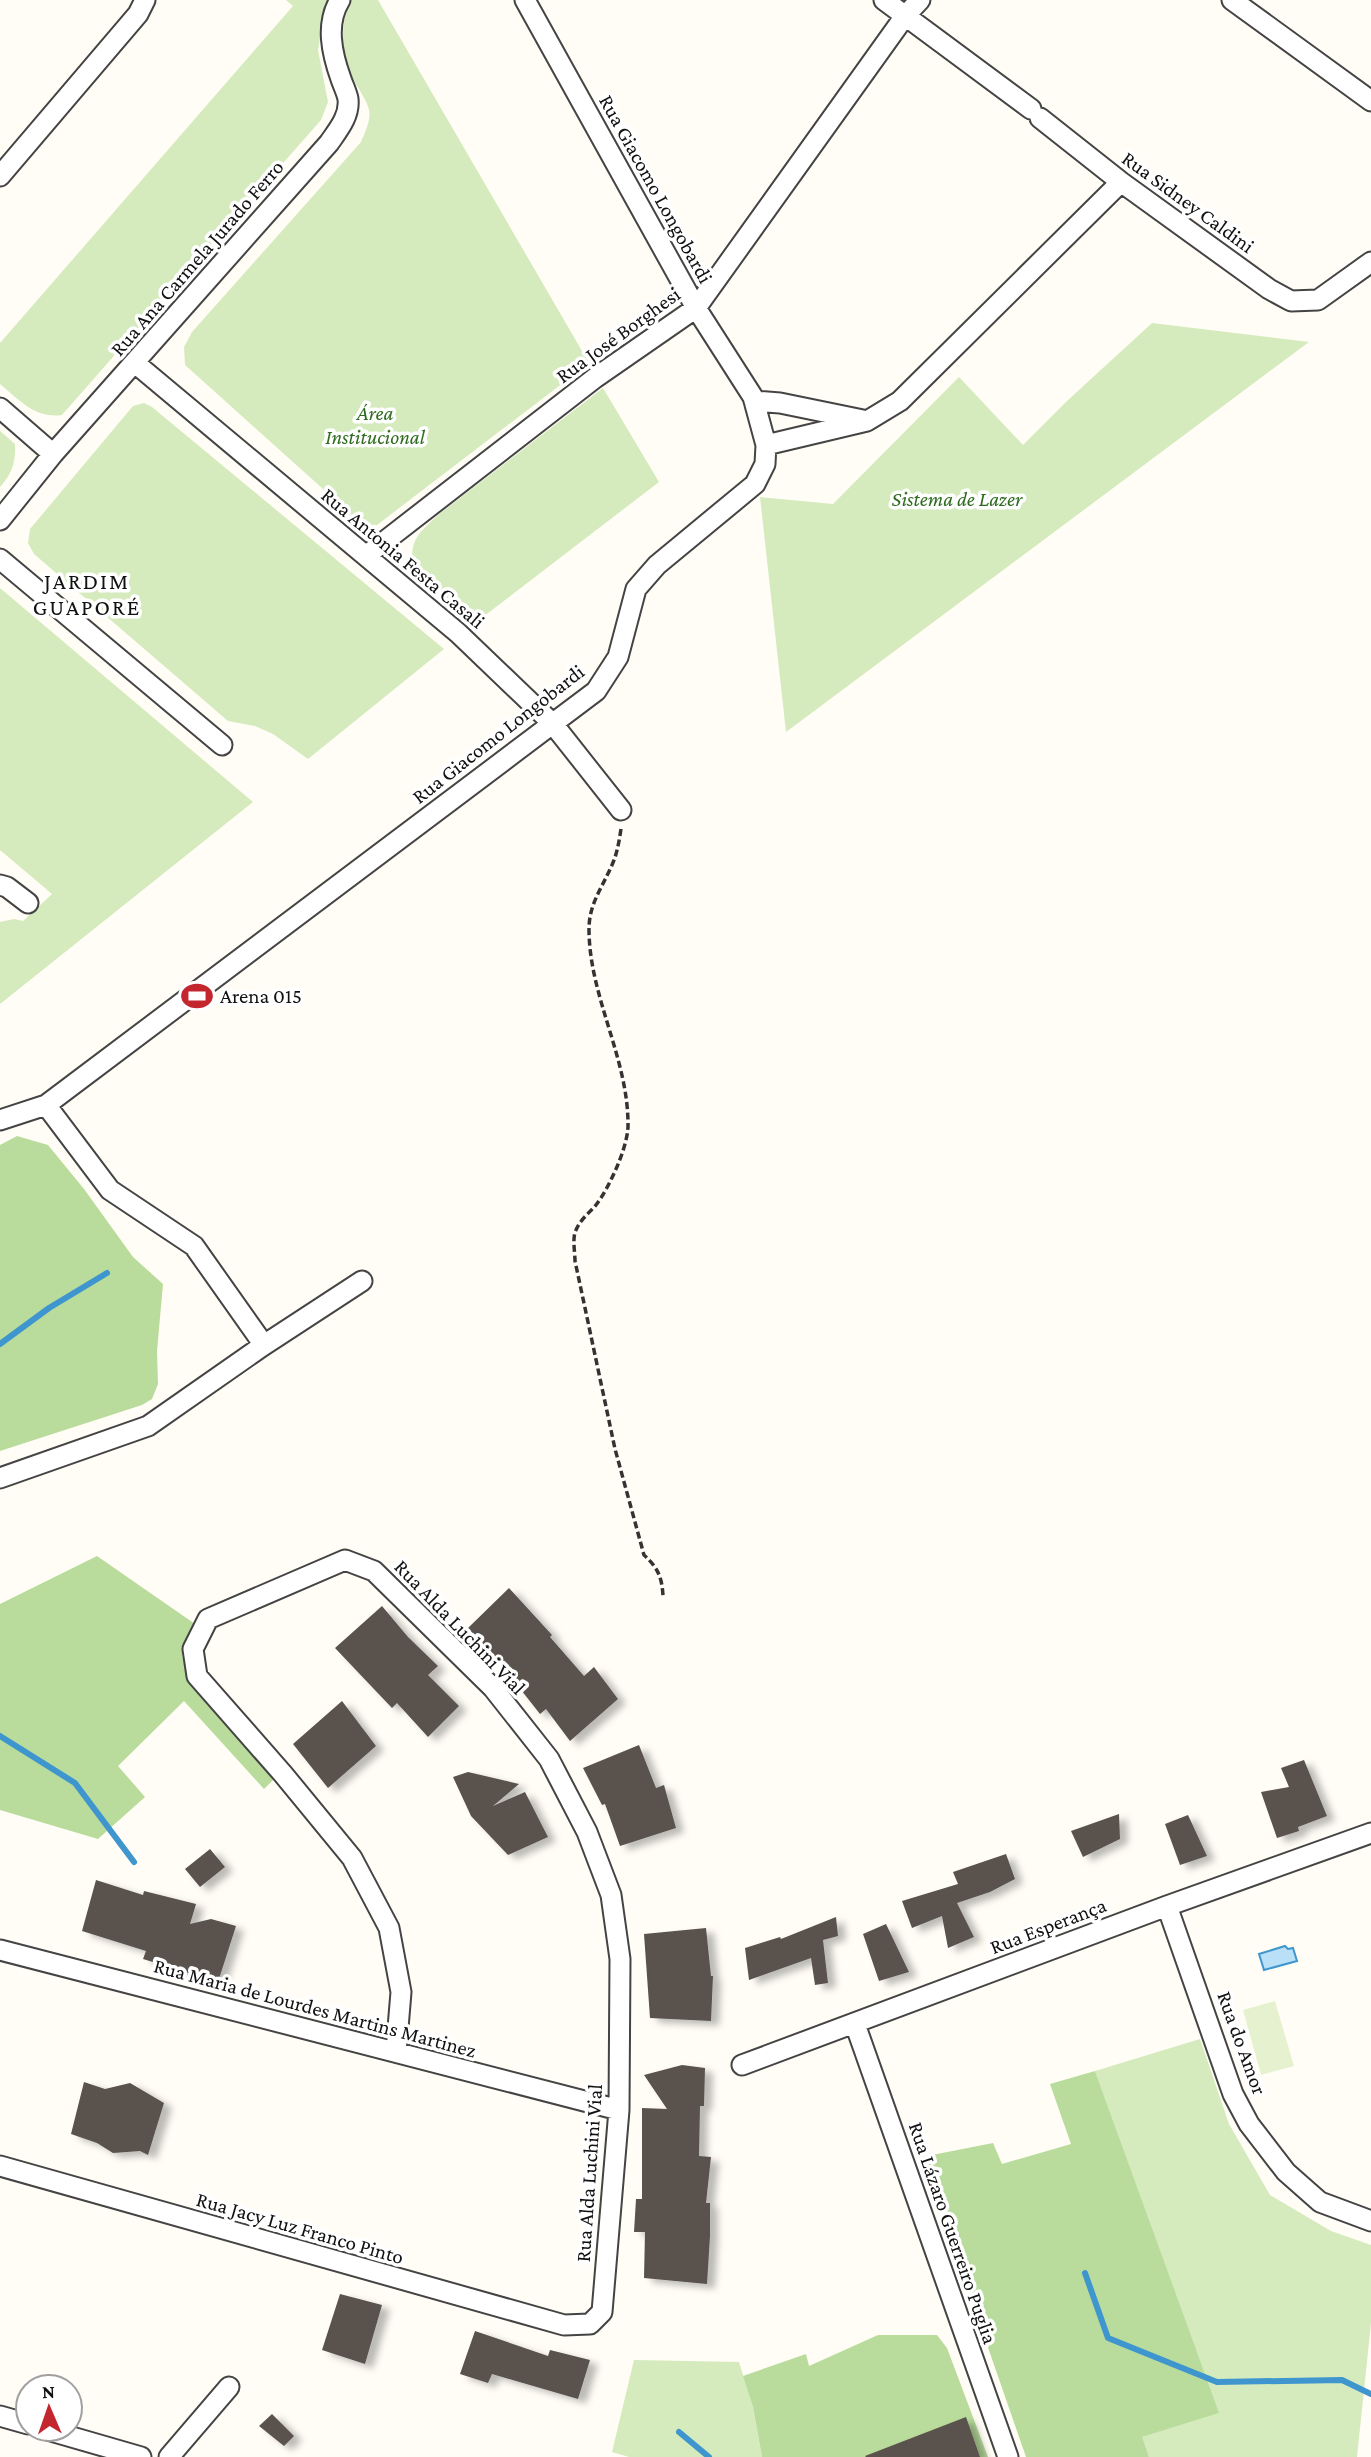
<svg xmlns="http://www.w3.org/2000/svg" width="1371" height="2457" font-family="'Crimson Pro',serif">
	<defs>
		<filter id="shadow"><feDropShadow dx="8" dy="4.5" stdDeviation="3.5" flood-color="#0004"/></filter>
	</defs>
	<rect width="100%" height="100%" fill="#fffdf5"/>
	<path fill="#d5ebbd" d="M 286,0 L 329,0 L 324,13 L 318,50 L 328,102 L 321,120 L 62,415 C 36,419 19,400 0,384 L 0,343 L 293,6 Z
		M 350,0 L 378,0 L 589,363 L 377,525 L 362,524 L 185,365 L 184,347 L 192,332 L 361,142 C 365,132 371,121 369,110 C 367,100 358,89 354,80 C 340,56 340,26 350,0 Z
		M 1152,323 L 1309,342 L 786,732 L 760,497 L 833,504 L 959,377 L 1023,445 L 1067,401 Z
		M 603,388 L 659,482 L 475,623 L 413,569 C 409,540 418,534 438,515 Z
		M 144,403 L 152,407 L 444,649 L 308,759 L 273,734 L 255,726 L 228,721 L 34,554 L 28,543 L 30,529 L 133,406 Z
		M 0,431 L 15,444 C 16,462 12,474 0,487 Z
		M 0,588 L 253,802 L 0,1004 L 0,922 L 14,919 L 23,921 L 52,894 L 0,850 Z
		M 1200,2039 L 1229,2124 L 1270,2195 L 1331,2231 L 1371,2245 L 1371,2323 L 1357,2457 L 1149,2457 L 1141,2437 L 1218,2413 L 1095,2071 Z
		M 634,2360 L 739,2362 L 753,2407 L 762,2457 L 629,2457 L 612,2452 Z"/>
	<path fill="#b9dc9c" d="M 17,1136 L 48,1145 L 84,1189 L 133,1257 L 163,1284 L 157,1351 L 158,1384 L 152,1399 L 142,1405 L 0,1451 L 0,1145 Z
		M 97,1556 L 195,1624 L 182,1655 L 189,1682 L 275,1778 L 264,1789 L 184,1701 L 118,1766 L 145,1797 L 98,1839 L 0,1810 L 0,1604 Z
		M 1095,2071 L 1219,2413 L 1142,2437 L 1149,2457 L 1026,2457 L 922,2157 L 993,2143 L 1002,2164 L 1071,2144 L 1050,2084 Z
		M 878,2335 L 937,2335 L 947,2348 L 988,2457 L 762,2457 L 753,2407 L 743,2376 L 806,2354 L 809,2366 Z"/>
	<path fill="#e6f2cf" d="M 1275,2001 L 1294,2066 L 1261,2075 L 1243,2010 Z"/>
	<path fill="#b9e0f7" stroke="#3f96cf" stroke-width="2" d="M 1285,1946 L 1288,1949 L 1293,1948 L 1297,1961 L 1264,1970 L 1259,1954 Z"/>
	<g fill="none" stroke-linecap="round" stroke-linejoin="round">
		<path stroke="#3f96cf" stroke-width="6" d="M 0,1344 L 49,1308 L 107,1273
			M 0,1736 L 75,1783 L 134,1862
			M 1085,2273 L 1108,2338 L 1217,2382 L 1342,2380 L 1371,2394
			M 679,2432 L 709,2457"/>
	</g>
	<path fill="#5a524d" filter="url(#shadow)" d="M 509,1588 L 552,1635 L 550,1637 L 584,1676 L 594,1667 L 618,1699 L 570,1741 L 546,1709 L 540,1714 L 514,1681 L 516,1680 L 468,1628 Z
		M 382,1606 L 408,1637 L 438,1666 L 428,1675 L 459,1706 L 428,1737 L 397,1703 L 392,1708 L 335,1648 Z
		M 342,1701 L 376,1746 L 328,1788 L 293,1744 Z
		M 639,1745 L 656,1788 L 664,1785 L 676,1828 L 620,1846 L 605,1804 L 602,1805 L 583,1768 Z
		M 1304,1760 L 1327,1816 L 1298,1827 L 1299,1831 L 1277,1838 L 1261,1792 L 1289,1787 L 1281,1768 Z
		M 468,1772 L 519,1784 L 493,1806 L 525,1792 L 548,1837 L 508,1855 L 471,1816 L 453,1777 Z
		M 1119,1814 L 1120,1839 L 1083,1857 L 1071,1831 Z
		M 1188,1815 L 1207,1856 L 1180,1865 L 1165,1824 Z
		M 210,1849 L 225,1867 L 200,1887 L 185,1869 Z
		M 1006,1854 L 1015,1879 L 990,1892 L 957,1903 L 974,1937 L 948,1948 L 942,1916 L 912,1928 L 902,1901 L 958,1884 L 953,1872 Z
		M 96,1880 L 143,1895 L 144,1891 L 196,1904 L 190,1924 L 211,1919 L 236,1926 L 218,1982 L 143,1959 L 146,1951 L 82,1931 Z
		M 836,1917 L 838,1936 L 823,1940 L 828,1983 L 815,1985 L 811,1958 L 749,1980 L 745,1948 L 780,1937 L 781,1939 Z
		M 886,1924 L 909,1972 L 879,1981 L 863,1934 Z
		M 706,1928 L 711,1976 L 713,1976 L 711,2021 L 650,2018 L 644,1934 Z
		M 682,2065 L 705,2068 L 704,2106 L 700,2106 L 699,2156 L 711,2157 L 706,2203 L 710,2203 L 710,2236 L 707,2284 L 644,2278 L 645,2232 L 634,2232 L 636,2199 L 642,2199 L 642,2108 L 667,2109 L 644,2075 Z
		M 84,2082 L 105,2089 L 130,2083 L 164,2103 L 148,2155 L 140,2151 L 113,2153 L 97,2143 L 71,2134 Z
		M 340,2294 L 382,2305 L 365,2364 L 322,2350 Z
		M 475,2331 L 548,2356 L 550,2350 L 590,2360 L 578,2399 L 492,2374 L 488,2383 L 460,2374 Z
		M 272,2414 L 294,2436 L 284,2446 L 259,2426 Z
		M 966,2417 L 980,2457 L 866,2457 L 865,2456 Z"/>
	<g fill="none" stroke-linecap="round" stroke-linejoin="round">
		<defs>
			<path id="street" d="M 884,0 L 1031,109
				M 1232,0 L 1371,101
				M 1040,118 L 1121,182 L 1269,289 L 1291,301 L 1318,300 L 1371,262
				M 0,176 L 138,14 L 145,0
				M 135,363 L 458,633 L 553,724 L 621,810
				M 754,401 L 780,403 L 863,420
				M 0,408 L 53,454
				M 766,445 L 867,421 L 900,401 L 1121,182
				M 0,520 L 53,454 L 329,143 C 338,130 350,116 348,99 C 347,93 343,85 341,79 C 332,54 325,24 340,0
				M 367,555 L 595,378 L 696,308 L 905,16 L 920,0
				M 0,559 L 222,745
				M 0,885 L 7,887 L 28,903
				M 46,1105 L 110,1190 L 194,1246 L 264,1345
				M 0,1120 L 46,1105 L 596,691 L 618,657 L 636,589 L 657,565 L 755,484 L 765,464 L 766,445 L 753,397 L 696,308 L 525,0
				M 0,1478 L 148,1426 L 264,1345 L 362,1281
				M 1167,1906 L 1233,2094 L 1249,2124 L 1286,2172 L 1320,2202 L 1371,2221
				M 0,1950 L 619,2110
				M 855,2024 L 1008,2457
				M 742,2065 L 1167,1906 L 1371,1833
				M 0,2166 L 564,2325 L 590,2324 L 602,2312 L 619,2110 L 620,1959 L 611,1895 L 587,1832 L 549,1759 L 493,1688 L 374,1571 L 345,1560 L 208,1619 L 193,1649 L 197,1676 L 283,1774 L 352,1858 L 389,1928 L 401,1992 L 396,2052
				M 0,2416 L 28,2424
				M 44,2429 L 141,2457
				M 169,2457 L 229,2387"/>
		</defs>
		<use href="#street" stroke="#444" stroke-width="23"/>
		<path stroke="#333" stroke-width="3.5" stroke-dasharray="7 3.5" stroke-linecap="butt" d="M 621,829 C 619,842 617,854 612,865 C 602,888 589,904 589,929 C 589,997 629,1059 628,1127 C 627,1149 609,1188 596,1205 C 589,1213 580,1220 576,1230 C 572,1238 575,1252 575,1261 L 615,1449 L 644,1555 C 658,1568 662,1577 663,1596"/>
		<use href="#street" stroke="#fff" stroke-width="19"/>
	</g>
	<defs>
		<symbol id="stadium-bare" viewBox="-9 -9 18 18"><path d="M0-5a6.5 5 0 1 0 0 10a6.5 5 0 1 0 0-10ZM-3.5-1.8h7v3.6h-7Z" fill="#c4262e" stroke="#fff" stroke-width="2.5" paint-order="stroke"/></symbol>
	</defs>
	<g fill-rule="evenodd">
		<use href="#stadium-bare" x="175" y="974" width="44" height="44"/>
	</g>
	<g text-anchor="middle" stroke-width="7" stroke-linejoin="round" paint-order="stroke">
		<g font-size="21" fill="#111" stroke="#fff">
			<text transform="translate(656 189) rotate(61)" y="7">Rua Giacomo Longobardi</text>
			<text transform="translate(1188 202) rotate(36)" y="7">Rua Sidney Caldini</text>
			<text transform="translate(197 258) rotate(-49)" y="7">Rua Ana Carmela Jurado Ferro</text>
			<text transform="translate(618 335) rotate(-36)" y="7">Rua José Borghesi</text>
			<text transform="translate(403 558) rotate(40)" y="7">Rua Antonia Festa Casali</text>
			<text transform="translate(498 734) rotate(-38)" y="7">Rua Giacomo Longobardi</text>
			<text transform="translate(460 1627) rotate(46)" y="7">Rua Alda Luchini Vial</text>
			<text transform="translate(1048 1926) rotate(-21)" y="7">Rua Esperança</text>
			<text transform="translate(315 2008) rotate(15)" y="7">Rua Maria de Lourdes Martins Martinez</text>
			<text transform="translate(1242 2043) rotate(70)" y="7">Rua do Amor</text>
			<text transform="translate(589 2173) rotate(-86)" y="7">Rua Alda Luchini Vial</text>
			<text transform="translate(300 2228) rotate(16)" y="7">Rua Jacy Luz Franco Pinto</text>
			<text transform="translate(953 2233) rotate(71)" y="7">Rua Lázaro Guerreiro Puglia</text>
		</g>
		<g font-size="21" font-style="italic" fill="#2f6b1f" stroke="#fff">
			<text x="375" y="420">Área<tspan x="375" dy="24">Institucional</tspan></text>
			<text x="957" y="506">Sistema de Lazer</text>
		</g>
		<g font-size="21" fill="#111" stroke="#fff" text-anchor="start">
			<text x="220" y="1003">Arena 015</text>
		</g>
		<g font-size="23" letter-spacing="2" fill="#111" stroke="#fff">
			<text x="87" y="589">JARDIM<tspan x="87" dy="26">GUAPORÉ</tspan></text>
		</g>
	</g>
	<g transform="translate(49 2408) rotate(358)"><circle r="33" fill="#ffffff" stroke="#a0a0a0" stroke-width="2"/>
	<path d="M0-5L12 26L0 18L-12 26Z" fill="#c4262e"/>
	<text y="-10" font-size="19" font-weight="bold" text-anchor="middle" fill="#111111">N</text>
	</g>
</svg>
